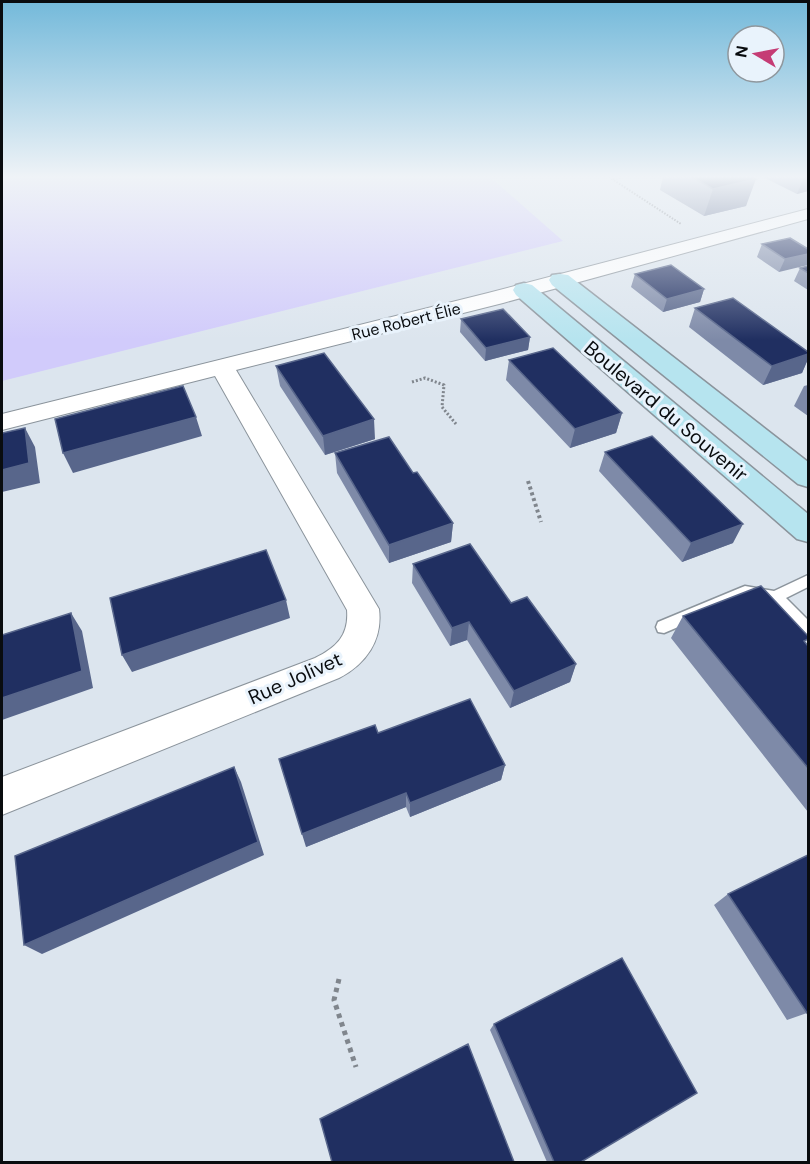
<svg xmlns="http://www.w3.org/2000/svg" width="810" height="1164" font-family="'DM Sans',sans-serif">
	<rect width="100%" height="100%" fill="#dce5ee"/>
	<path fill="#d1cbfb" d="M 2,177 L 490,177 L 563,241 L 2,381 Z"/>
	<g fill="none" stroke-linecap="round" stroke-linejoin="round">
		<defs>
			<path id="lane" d="M 808,575 L 808,587 L 786,598 L 808,620 L 808,636 L 802,635 L 771,602 L 746,598 L 664,633 L 658,632 L 656,627 L 658,622 L 740,588 L 745,586 L 774,591 Z"/>
			<path id="street" d="M 808,209 L 808,219 L 503,303 L 236,370 L 379,609 C 383,640 366,664 339,678 L 2,815 L 2,777 L 315,658 C 337,647 349,635 347,610 L 215,376 L 2,430 L 2,414 L 488,293 Z"/>
			<path id="secondary" d="M 560,274 L 568,275 L 808,462 L 808,487 L 798,484 L 552,285 L 549,280 L 552,275 Z
				M 524,283 L 532,285 L 808,514 L 808,542 L 797,539 L 516,295 L 513,290 L 516,285 Z"/>
		</defs>
		<use href="#lane" stroke="#8b949c" stroke-width="3"/>
		<use href="#street" stroke="#8b949c" stroke-width="2"/>
		<use href="#secondary" stroke="#8b949c" stroke-width="3"/>
		<path stroke="#80868d" stroke-width="2" stroke-dasharray="1.5 1.5" stroke-linecap="butt" d="M 609,177 L 681,224
			M 613,179 L 624,177"/>
		<path stroke="#80868d" stroke-width="3" stroke-dasharray="2 2" stroke-linecap="butt" d="M 412,382 L 425,378 L 444,385 L 442,407 L 456,424"/>
		<path stroke="#80868d" stroke-width="4" stroke-dasharray="3 3" stroke-linecap="butt" d="M 528,481 L 541,522"/>
		<path stroke="#80868d" stroke-width="5" stroke-dasharray="4.5 4.5" stroke-linecap="butt" d="M 339,979 L 334,1000 L 356,1067"/>
		<use href="#lane" fill="#fff" fill-rule="evenodd"/>
		<use href="#street" fill="#fff" fill-rule="evenodd"/>
		<use href="#secondary" fill="#b6e4ef" fill-rule="evenodd"/>
	</g>
	<path fill="#7e8aa8" d="M 663,177 L 752,177 L 746,206 L 704,216 L 660,190 Z
		M 763,177 L 808,177 L 808,191 L 797,194 Z
		M 762,244 L 808,249 L 779,272 L 757,257 Z
		M 808,266 L 808,290 L 794,281 L 800,268 Z
		M 635,274 L 704,289 L 700,302 L 663,312 L 631,287 Z
		M 695,308 L 808,352 L 808,359 L 802,373 L 763,385 L 689,327 Z
		M 461,319 L 530,337 L 528,350 L 485,361 L 460,332 Z
		M 509,360 L 622,413 L 616,433 L 570,448 L 506,380 Z
		M 276,366 L 375,439 L 325,455 L 280,386 Z
		M 808,385 L 808,416 L 794,406 L 804,386 Z
		M 605,452 L 733,543 L 682,562 L 599,471 Z
		M 335,453 L 413,473 L 453,523 L 451,542 L 389,563 L 337,473 Z
		M 413,564 L 511,603 L 576,664 L 570,682 L 510,708 L 467,640 L 450,646 L 412,583 Z
		M 683,616 L 807,644 L 808,646 L 808,812 L 671,638 Z
		M 378,733 L 505,765 L 501,780 L 410,817 L 406,807 L 306,847 Z
		M 728,894 L 807,1013 L 787,1020 L 714,905 Z
		M 494,1024 L 581,1162 L 547,1162 L 490,1030 Z"/>
	<path fill="#58668b" d="M 804,177 L 808,177 L 808,191 L 797,194 Z
		M 756,179 L 746,206 L 704,216 L 713,189 Z
		M 808,254 L 808,265 L 779,272 L 785,259 Z
		M 704,289 L 700,302 L 663,312 L 667,299 Z
		M 530,337 L 528,350 L 485,361 L 486,348 Z
		M 808,354 L 808,359 L 802,373 L 763,385 L 772,366 Z
		M 622,413 L 616,433 L 570,448 L 575,429 Z
		M 196,417 L 202,436 L 73,473 L 63,453 Z
		M 374,419 L 375,439 L 325,455 L 323,436 Z
		M 25,428 L 35,447 L 40,483 L 2,492 L 2,470 Z
		M 453,523 L 451,542 L 389,563 L 389,545 Z
		M 743,524 L 733,543 L 682,562 L 691,543 Z
		M 286,600 L 290,618 L 132,672 L 122,655 Z
		M 71,613 L 82,631 L 93,688 L 2,720 L 2,698 Z
		M 469,622 L 467,640 L 450,646 L 452,628 Z
		M 576,664 L 570,682 L 510,708 L 514,691 Z
		M 505,765 L 501,780 L 410,817 L 410,803 Z
		M 234,767 L 241,782 L 264,855 L 42,954 L 24,945 Z
		M 406,793 L 406,807 L 306,847 L 302,834 Z"/>
	<path fill="#202f61" stroke="#58668b" stroke-width="1.5" d="M 692,177 L 752,177 L 756,179 L 713,189 Z
		M 790,238 L 808,249 L 808,254 L 785,259 L 762,244 Z
		M 671,265 L 704,289 L 667,299 L 635,274 Z
		M 808,266 L 808,273 L 800,268 Z
		M 733,298 L 808,352 L 808,354 L 772,366 L 695,308 Z
		M 503,309 L 530,337 L 486,348 L 461,319 Z
		M 553,348 L 622,413 L 575,429 L 509,360 Z
		M 324,353 L 374,419 L 323,436 L 276,366 Z
		M 183,386 L 196,417 L 63,453 L 55,419 Z
		M 25,428 L 29,463 L 2,470 L 2,433 Z
		M 652,436 L 743,524 L 691,543 L 605,452 Z
		M 389,437 L 413,473 L 417,472 L 453,523 L 389,545 L 335,453 Z
		M 470,544 L 511,603 L 527,597 L 576,664 L 514,691 L 469,622 L 452,628 L 413,564 Z
		M 266,550 L 286,600 L 122,655 L 110,598 Z
		M 761,586 L 808,636 L 808,639 L 804,641 L 808,646 L 808,768 L 683,616 Z
		M 71,613 L 82,671 L 2,698 L 2,635 Z
		M 470,699 L 505,765 L 410,803 L 406,793 L 302,834 L 279,759 L 375,725 L 378,733 Z
		M 234,767 L 258,842 L 24,945 L 15,856 Z
		M 808,855 L 808,1012 L 807,1013 L 728,894 Z
		M 622,958 L 697,1093 L 581,1162 L 554,1162 L 494,1024 Z
		M 468,1044 L 514,1162 L 332,1162 L 320,1119 Z"/>
	<linearGradient id="sky" x2="0" y2="1"><stop stop-color="#73b9da"/><stop offset="0.52" stop-color="#eff3f7"/><stop offset="1" stop-color="#eff3f7" stop-opacity="0"/></linearGradient>
	<rect width="810" height="340" fill="url(#sky)"/>
	<g text-anchor="middle" stroke-width="6" stroke-linejoin="round" paint-order="stroke">
		<g font-size="16" fill="#090c0f" stroke="#e9f3fc">
			<text transform="translate(406 321) rotate(-14)" y="6">Rue Robert Élie</text>
		</g>
		<g font-size="20" fill="#090c0f" stroke="#e9f3fc">
			<text transform="translate(666 411) rotate(40)" y="7">Boulevard du Souvenir</text>
			<text transform="translate(295 678) rotate(-24)" y="7">Rue Jolivet</text>
		</g>
	</g>
	<rect width="810" height="1164" fill="none" stroke="#090c0f" stroke-width="6"/>
	<g transform="translate(756 54) rotate(280)"><circle r="28" fill="#e9f3fc" stroke="#8f979d" stroke-width="1.5"/>
	<path d="M0-4.5L10 22L0 15L-10 22Z" fill="#c53c75"/>
	<text y="-9" font-size="16" font-weight="bold" text-anchor="middle" fill="#090c0f">N</text>
	</g>
</svg>
